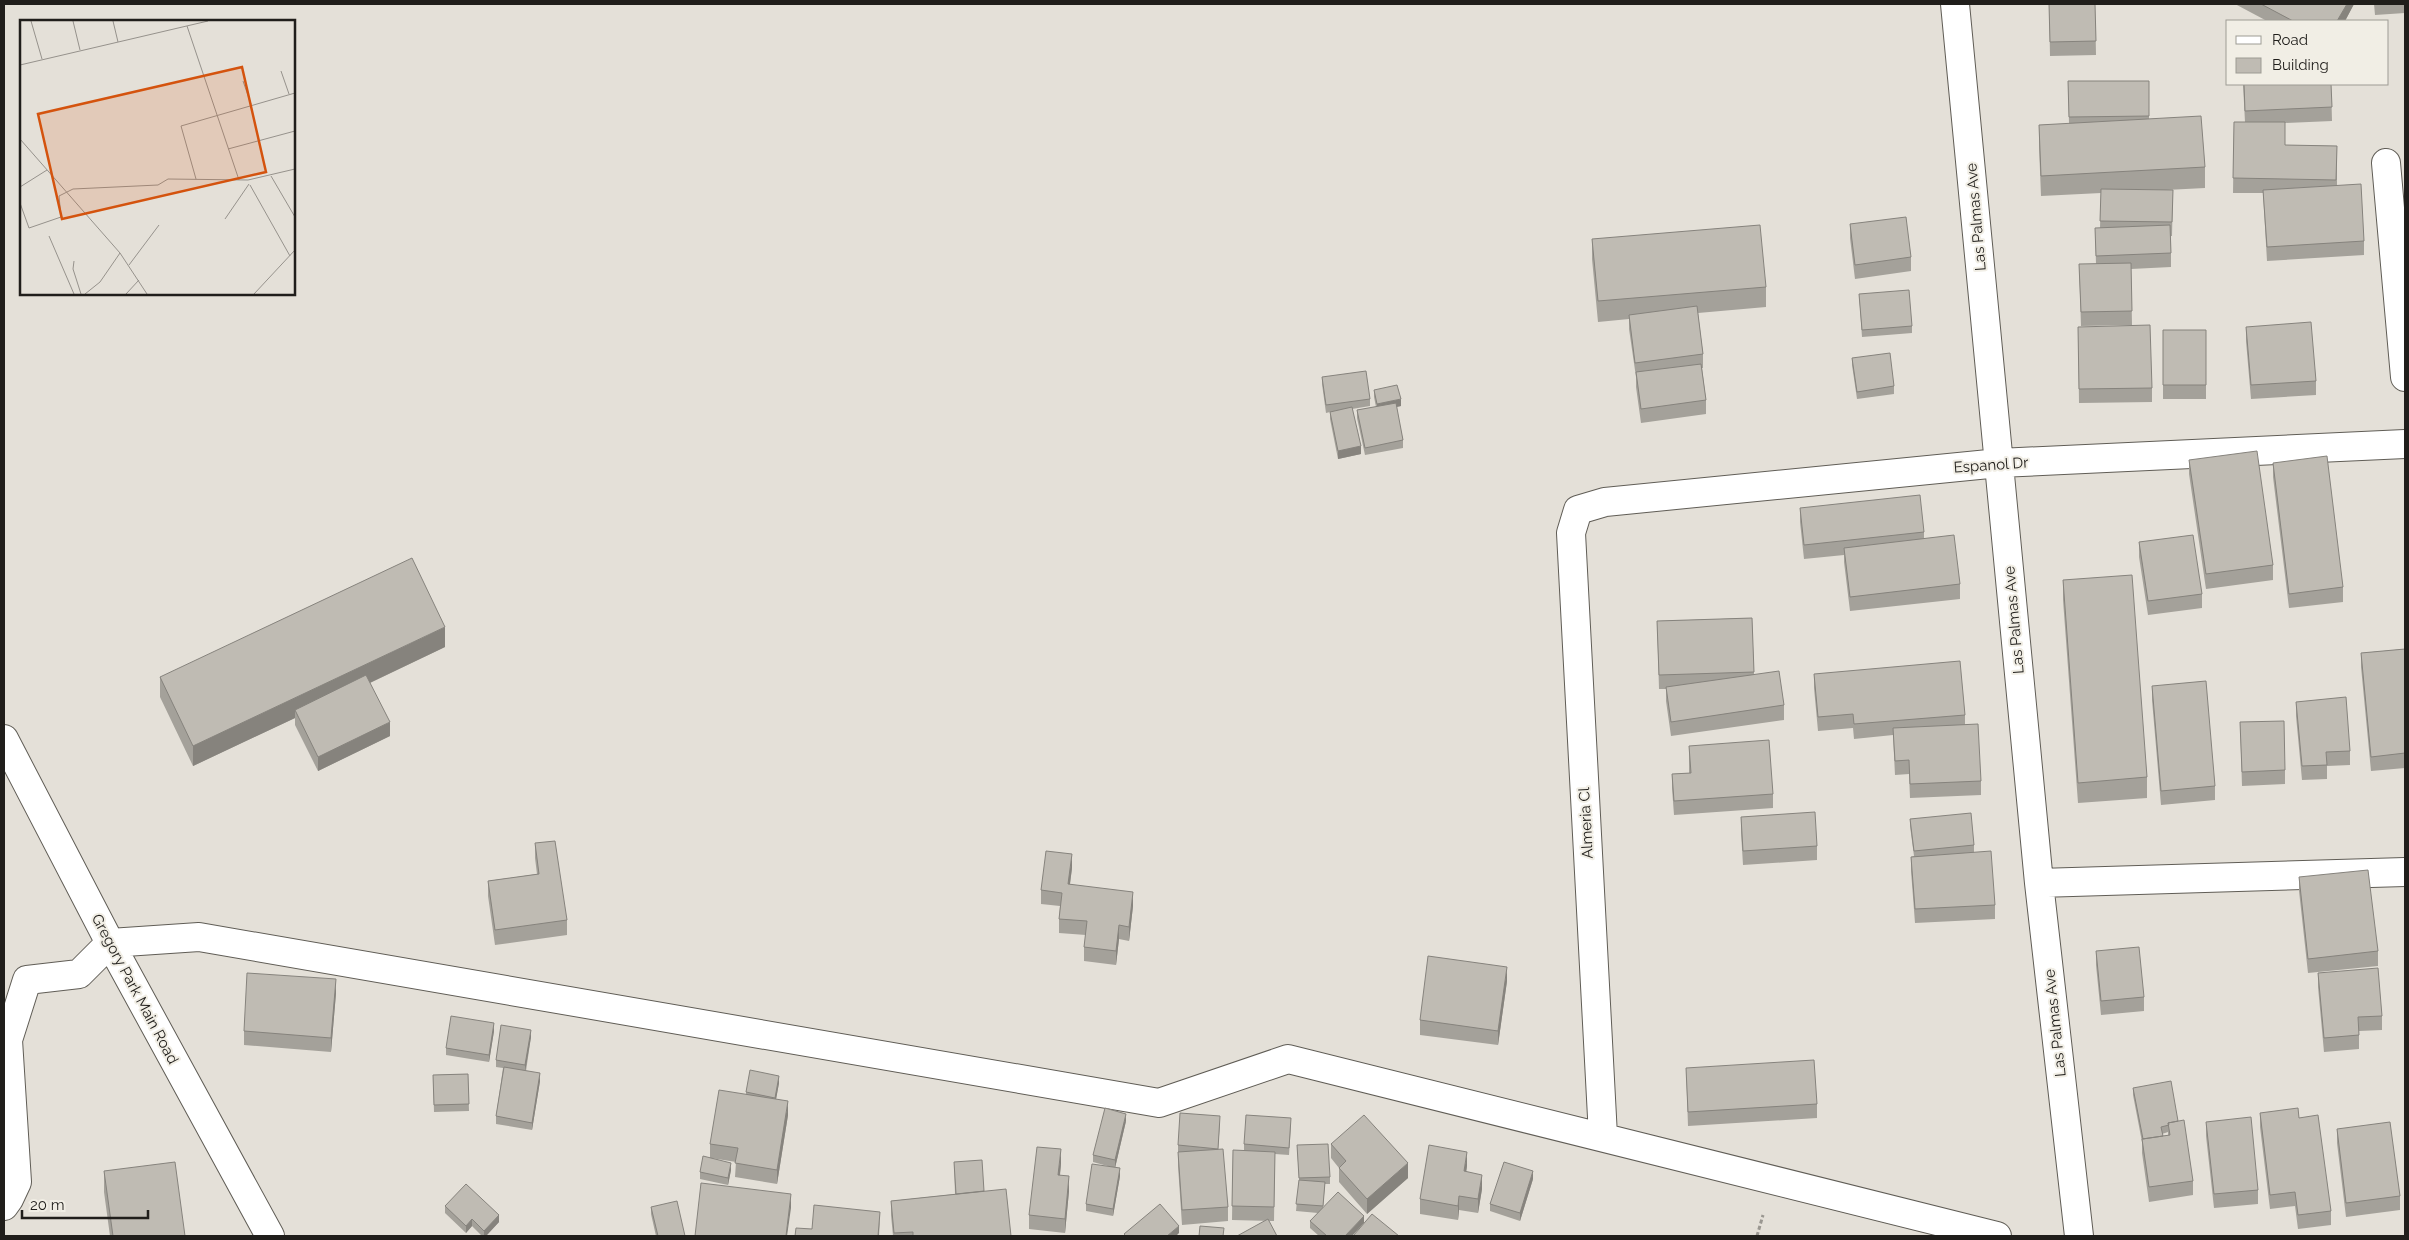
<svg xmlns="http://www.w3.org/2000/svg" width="2409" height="1240" font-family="Raleway,sans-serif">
	<rect width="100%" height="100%" fill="#e4e0d8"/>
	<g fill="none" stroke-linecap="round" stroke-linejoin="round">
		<defs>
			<path id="minor" d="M 1955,4 L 2039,883 L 2079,1236
				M 2386,163 L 2405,377
				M 4,739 L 110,943 L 270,1236
				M 2039,883 L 2405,872
				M 1603,1136 L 1571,533 L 1578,510 L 1605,502 L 1999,463 L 2405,444
				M 4,1206 L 9,1199 L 17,1182 L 8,1040 L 27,980 L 79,974 L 110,943 L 199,937 L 1159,1103 L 1288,1059 L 1997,1236"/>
		</defs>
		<use href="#minor" stroke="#605d56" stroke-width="30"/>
		<path stroke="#9a9791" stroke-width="3" stroke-dasharray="4 2.5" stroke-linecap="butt" d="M 1757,1236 L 1763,1215"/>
		<use href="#minor" stroke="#fff" stroke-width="28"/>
	</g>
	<path fill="#a4a19a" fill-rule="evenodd" d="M 2049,4 L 2095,4 L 2096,55 L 2050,56 Z
		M 2235,4 L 2354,4 L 2345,21 L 2267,21 Z
		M 2374,4 L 2405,4 L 2405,13 L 2375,15 Z
		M 2068,81 L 2149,81 L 2149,119 L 2205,167 L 2205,188 L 2166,190 L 2173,190 L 2172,236 L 2171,236 L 2171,267 L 2131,269 L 2132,325 L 2081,326 L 2079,264 L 2096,264 L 2095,228 L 2100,228 L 2101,193 L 2041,196 L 2039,146 L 2039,125 L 2069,124 Z
		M 2243,84 L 2331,84 L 2332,121 L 2285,123 L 2285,145 L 2337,146 L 2337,186 L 2364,241 L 2364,255 L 2267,261 L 2263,193 L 2233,193 L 2234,122 L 2245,122 Z
		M 1850,224 L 1911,257 L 1911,271 L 1855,279 L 1850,238 Z
		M 1592,239 L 1766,287 L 1766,307 L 1698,313 L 1703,354 L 1703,368 L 1702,368 L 1706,400 L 1706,414 L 1641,423 L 1636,387 L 1636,377 L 1629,329 L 1629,319 L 1598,322 L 1592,259 Z
		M 1859,294 L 1912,326 L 1912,333 L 1862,337 Z
		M 2078,327 L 2152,388 L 2152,402 L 2079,403 Z
		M 2246,327 L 2316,381 L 2316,395 L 2251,399 L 2246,341 Z
		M 2163,330 L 2206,330 L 2206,399 L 2163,399 Z
		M 1852,358 L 1894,386 L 1894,394 L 1857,399 L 1852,365 Z
		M 1322,377 L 1370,399 L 1370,406 L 1352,409 L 1361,454 L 1338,459 L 1330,419 L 1330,412 L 1326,413 L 1322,384 Z
		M 1374,390 L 1401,406 L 1396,407 L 1403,440 L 1403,448 L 1365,455 L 1357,418 L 1357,410 L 1376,407 L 1374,397 Z
		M 2189,460 L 2273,565 L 2273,580 L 2206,589 L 2189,474 Z
		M 2273,463 L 2343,587 L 2343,602 L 2289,608 L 2273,477 Z
		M 1800,508 L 1924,532 L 1924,538 L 1960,584 L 1960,599 L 1850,611 L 1844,562 L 1844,555 L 1804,559 L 1800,522 Z
		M 2139,542 L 2202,594 L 2202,608 L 2148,615 L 2139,557 Z
		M 2063,580 L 2147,777 L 2147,798 L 2078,803 L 2063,600 Z
		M 1752,618 L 1754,675 L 1784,705 L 1784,720 L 1671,736 L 1666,701 L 1666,689 L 1659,689 L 1657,621 Z
		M 445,647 L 370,683 L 390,736 L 318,771 L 295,725 L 295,718 L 193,766 L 160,697 L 160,677 Z
		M 2405,649 L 2405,768 L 2371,771 L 2361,667 L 2361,653 Z
		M 1814,674 L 1965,715 L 1965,725 L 1981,781 L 1981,795 L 1910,798 L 1909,774 L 1895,775 L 1893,735 L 1854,739 L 1853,728 L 1818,731 L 1814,688 Z
		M 2152,686 L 2215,786 L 2215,800 L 2161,805 L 2152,700 Z
		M 2296,702 L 2350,751 L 2350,765 L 2327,766 L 2327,779 L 2302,780 L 2296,716 Z
		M 2240,722 L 2285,770 L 2285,784 L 2242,786 Z
		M 1689,746 L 1773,794 L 1773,808 L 1674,815 L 1672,788 L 1672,774 L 1689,773 Z
		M 1741,817 L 1817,846 L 1817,860 L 1743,865 L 1741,832 Z
		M 1910,819 L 1974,845 L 1974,852 L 1995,905 L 1995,919 L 1915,923 L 1911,871 L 1911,857 L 1914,856 L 1910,826 Z
		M 535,843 L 567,920 L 567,935 L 495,945 L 488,896 L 488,881 L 537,874 L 535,858 Z
		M 1072,868 L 1070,884 L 1133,906 L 1129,941 L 1119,939 L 1116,965 L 1084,961 L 1084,947 L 1086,935 L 1059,933 L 1059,919 L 1060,906 L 1041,904 L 1041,890 Z
		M 2299,877 L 2378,951 L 2378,966 L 2308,973 L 2299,891 Z
		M 2096,951 L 2144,997 L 2144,1011 L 2101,1015 L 2096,965 Z
		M 2318,973 L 2382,1016 L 2382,1030 L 2359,1031 L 2359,1049 L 2324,1052 L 2318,987 Z
		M 1507,981 L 1498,1045 L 1420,1035 L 1420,1020 Z
		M 336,993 L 331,1052 L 244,1045 L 244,1031 Z
		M 494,1031 L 489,1062 L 446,1055 L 446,1048 Z
		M 531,1037 L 526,1071 L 540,1081 L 532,1130 L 496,1124 L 496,1116 L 503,1068 L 496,1067 L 496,1060 Z
		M 1686,1068 L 1817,1104 L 1817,1118 L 1688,1126 Z
		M 468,1074 L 469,1111 L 434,1112 L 433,1075 Z
		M 779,1083 L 776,1099 L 788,1115 L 777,1184 L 735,1177 L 736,1162 L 711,1158 L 731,1170 L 728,1185 L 700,1179 L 700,1172 L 710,1158 L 710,1144 L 746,1094 L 746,1092 Z
		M 2133,1088 L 2178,1121 L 2193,1181 L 2193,1195 L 2149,1202 L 2142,1153 L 2142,1142 L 2133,1095 ZM 2168,1132 L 2168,1135 L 2163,1136 L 2162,1134 Z
		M 2260,1113 L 2299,1118 L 2331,1211 L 2331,1225 L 2298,1229 L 2295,1206 L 2270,1209 L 2260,1127 Z
		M 1126,1121 L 1115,1168 L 1093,1162 L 1093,1155 Z
		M 2206,1122 L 2258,1190 L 2258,1204 L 2214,1208 L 2206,1136 Z
		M 1220,1124 L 1218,1149 L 1228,1207 L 1228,1221 L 1182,1225 L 1178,1166 L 1178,1145 Z
		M 1291,1125 L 1289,1155 L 1275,1154 L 1274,1221 L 1232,1220 L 1233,1150 L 1244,1151 L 1244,1144 Z
		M 2337,1129 L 2400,1196 L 2400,1210 L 2346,1217 L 2337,1143 Z
		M 1331,1144 L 1408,1178 L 1367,1214 L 1339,1182 L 1339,1168 L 1331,1158 Z
		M 1297,1145 L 1330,1177 L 1330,1184 L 1325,1184 L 1323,1208 L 1352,1236 L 1319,1236 L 1310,1228 L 1310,1221 L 1318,1213 L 1296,1211 L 1299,1180 Z
		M 954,1162 L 984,1191 L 1011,1236 L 893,1236 L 891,1215 L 891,1201 L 955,1194 Z
		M 1061,1164 L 1060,1176 L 1069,1191 L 1065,1233 L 1029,1229 L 1029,1215 Z
		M 1467,1166 L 1466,1172 L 1482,1189 L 1478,1213 L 1459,1210 L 1458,1220 L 1420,1214 L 1420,1199 Z
		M 104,1171 L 185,1236 L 110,1236 L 104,1192 Z
		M 1120,1176 L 1113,1216 L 1086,1211 L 1086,1204 Z
		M 1533,1179 L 1520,1221 L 1490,1211 L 1490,1204 Z
		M 445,1206 L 499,1222 L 486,1236 L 482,1236 L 472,1226 L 466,1233 L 445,1213 Z
		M 651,1207 L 685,1236 L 656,1236 L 651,1214 Z"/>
	<path fill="#86837d" d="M 2347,4 L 2354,4 L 2345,21 L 2337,21 Z
		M 1401,399 L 1401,406 L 1377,411 L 1377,404 Z
		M 1361,446 L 1361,454 L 1338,459 L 1338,451 Z
		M 445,627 L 445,647 L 298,717 L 295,710 L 295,718 L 193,766 L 193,746 Z
		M 390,722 L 390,736 L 318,771 L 318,757 Z
		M 1072,854 L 1072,868 L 1068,898 L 1068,884 Z
		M 1133,892 L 1133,906 L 1129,941 L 1129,927 Z
		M 1119,925 L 1119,939 L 1116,965 L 1116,951 Z
		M 1507,967 L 1507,981 L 1498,1045 L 1498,1031 Z
		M 336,979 L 336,993 L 331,1052 L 331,1038 Z
		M 494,1023 L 494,1031 L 489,1062 L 489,1055 Z
		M 531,1030 L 531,1037 L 525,1072 L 525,1065 Z
		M 540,1073 L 540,1081 L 532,1130 L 532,1123 Z
		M 779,1076 L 779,1083 L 775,1105 L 775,1098 Z
		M 788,1101 L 788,1115 L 777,1184 L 777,1170 Z
		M 1126,1114 L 1126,1121 L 1115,1168 L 1115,1160 Z
		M 1061,1149 L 1061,1164 L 1058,1190 L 1058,1175 Z
		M 1467,1152 L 1467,1166 L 1464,1186 L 1464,1171 Z
		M 731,1163 L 731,1170 L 728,1185 L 728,1178 Z
		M 1408,1163 L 1408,1178 L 1367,1214 L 1367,1199 Z
		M 1120,1168 L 1120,1176 L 1113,1216 L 1113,1209 Z
		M 1533,1171 L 1533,1179 L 1520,1221 L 1520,1213 Z
		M 1482,1175 L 1482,1189 L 1478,1213 L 1478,1199 Z
		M 1069,1176 L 1069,1191 L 1065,1233 L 1065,1219 Z
		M 791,1194 L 791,1208 L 787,1236 L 786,1236 Z
		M 1459,1196 L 1459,1210 L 1458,1220 L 1458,1206 Z
		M 880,1212 L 879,1236 L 878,1236 Z
		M 499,1215 L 499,1222 L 486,1236 L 484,1236 L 484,1231 Z
		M 1364,1216 L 1364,1223 L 1352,1236 L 1345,1236 Z
		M 472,1219 L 472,1226 L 466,1233 L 466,1226 Z
		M 1179,1226 L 1179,1233 L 1176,1236 L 1167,1236 Z"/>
	<path fill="#bfbbb3" stroke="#86837d" d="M 2049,4 L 2095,4 L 2096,41 L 2050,42 Z
		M 2261,4 L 2347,4 L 2337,21 L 2293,21 Z
		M 2068,81 L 2149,81 L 2149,116 L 2069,117 Z
		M 2244,84 L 2331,84 L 2332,107 L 2245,111 Z
		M 2201,116 L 2205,167 L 2041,176 L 2039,125 Z
		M 2234,122 L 2285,122 L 2285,145 L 2337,146 L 2336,180 L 2233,178 Z
		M 2361,184 L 2364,241 L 2267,247 L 2263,190 Z
		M 2101,189 L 2173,190 L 2172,222 L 2100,221 Z
		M 1906,217 L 1911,257 L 1855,265 L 1850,224 Z
		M 1760,225 L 1766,287 L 1598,301 L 1592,239 Z
		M 2170,225 L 2171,253 L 2096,256 L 2095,228 Z
		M 2131,263 L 2132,311 L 2081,312 L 2079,264 Z
		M 1909,290 L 1912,326 L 1862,330 L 1859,294 Z
		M 1697,306 L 1703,354 L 1635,363 L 1629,315 Z
		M 2311,322 L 2316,381 L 2251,385 L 2246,327 Z
		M 2150,325 L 2152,388 L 2079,389 L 2078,327 Z
		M 2163,330 L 2206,330 L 2206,385 L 2163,385 Z
		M 1890,353 L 1894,386 L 1857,392 L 1852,358 Z
		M 1701,364 L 1706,400 L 1641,409 L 1636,372 Z
		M 1366,371 L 1370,399 L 1326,405 L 1322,377 Z
		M 1397,385 L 1401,399 L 1377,404 L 1374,390 Z
		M 1396,403 L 1403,440 L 1365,448 L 1357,410 Z
		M 1352,407 L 1361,446 L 1338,451 L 1330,412 Z
		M 2257,451 L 2273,565 L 2206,574 L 2189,460 Z
		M 2327,456 L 2343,587 L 2289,594 L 2273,463 Z
		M 1920,495 L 1924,532 L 1804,545 L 1800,508 Z
		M 1954,535 L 1960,584 L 1850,597 L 1844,548 Z
		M 2193,535 L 2202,594 L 2148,601 L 2139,542 Z
		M 412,558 L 445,627 L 193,746 L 160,677 Z
		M 2132,575 L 2147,777 L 2078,783 L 2063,580 Z
		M 1752,618 L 1754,672 L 1659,675 L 1657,621 Z
		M 2405,649 L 2405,753 L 2371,757 L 2361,653 Z
		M 1960,661 L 1965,715 L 1854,724 L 1853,714 L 1818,717 L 1814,674 Z
		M 1779,671 L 1784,705 L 1671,722 L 1666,687 Z
		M 366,675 L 390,722 L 318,757 L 295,710 Z
		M 2206,681 L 2215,786 L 2161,791 L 2152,686 Z
		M 2346,697 L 2350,751 L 2326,752 L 2327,765 L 2302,766 L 2296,702 Z
		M 2284,721 L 2285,770 L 2242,772 L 2240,722 Z
		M 1978,724 L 1981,781 L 1910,784 L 1909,760 L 1895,761 L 1893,728 Z
		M 1769,740 L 1773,794 L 1674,801 L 1672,774 L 1691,773 L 1689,746 Z
		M 1815,812 L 1817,846 L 1743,851 L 1741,817 Z
		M 1971,813 L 1974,845 L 1914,851 L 1910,819 Z
		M 555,841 L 567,920 L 495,930 L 488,881 L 539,874 L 535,843 Z
		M 1046,851 L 1072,854 L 1068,884 L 1133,892 L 1129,927 L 1119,925 L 1116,951 L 1084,947 L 1087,921 L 1059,919 L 1062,893 L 1041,890 Z
		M 1991,851 L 1995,905 L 1915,909 L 1911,857 Z
		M 2368,870 L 2378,951 L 2308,959 L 2299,877 Z
		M 2139,947 L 2144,997 L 2101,1001 L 2096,951 Z
		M 1428,956 L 1507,967 L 1498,1031 L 1420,1020 Z
		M 2378,968 L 2382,1016 L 2358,1017 L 2359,1035 L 2324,1038 L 2318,973 Z
		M 247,973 L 336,979 L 331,1038 L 244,1031 Z
		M 451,1016 L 494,1023 L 489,1055 L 446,1048 Z
		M 501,1025 L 531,1030 L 525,1065 L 496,1060 Z
		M 1814,1060 L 1817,1104 L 1688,1112 L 1686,1068 Z
		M 504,1067 L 540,1073 L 532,1123 L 496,1116 Z
		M 750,1070 L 779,1076 L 775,1098 L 746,1092 Z
		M 468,1074 L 469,1104 L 434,1105 L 433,1075 Z
		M 2171,1081 L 2178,1121 L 2168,1123 L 2169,1125 L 2161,1127 L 2163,1136 L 2143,1139 L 2133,1088 Z
		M 719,1090 L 788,1101 L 777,1170 L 735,1163 L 738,1148 L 710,1144 Z
		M 1105,1108 L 1126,1114 L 1115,1160 L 1093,1155 Z
		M 2298,1108 L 2299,1118 L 2318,1115 L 2331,1211 L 2298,1215 L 2295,1192 L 2270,1195 L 2260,1113 Z
		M 1180,1113 L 1220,1116 L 1218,1149 L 1178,1145 Z
		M 1246,1115 L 1291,1118 L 1289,1148 L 1244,1144 Z
		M 1364,1115 L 1408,1163 L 1367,1199 L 1339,1168 L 1346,1161 L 1331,1144 Z
		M 2251,1117 L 2258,1190 L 2214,1194 L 2206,1122 Z
		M 2184,1120 L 2193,1181 L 2149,1187 L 2142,1139 L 2170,1135 L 2168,1123 Z
		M 2390,1122 L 2400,1196 L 2346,1203 L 2337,1129 Z
		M 1328,1144 L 1330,1177 L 1299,1178 L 1297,1145 Z
		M 1429,1145 L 1467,1152 L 1464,1171 L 1482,1175 L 1478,1199 L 1459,1196 L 1458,1206 L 1420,1199 Z
		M 1037,1147 L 1061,1149 L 1058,1175 L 1069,1176 L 1065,1219 L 1029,1215 Z
		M 1223,1149 L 1228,1207 L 1182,1210 L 1178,1152 Z
		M 1233,1150 L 1275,1152 L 1274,1207 L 1232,1206 Z
		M 703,1156 L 731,1163 L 728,1178 L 700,1172 Z
		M 982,1160 L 984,1191 L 956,1194 L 954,1162 Z
		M 175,1162 L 185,1236 L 113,1236 L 104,1171 Z
		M 1504,1162 L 1533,1171 L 1520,1213 L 1490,1204 Z
		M 1092,1164 L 1120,1168 L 1113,1209 L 1086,1204 Z
		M 1299,1180 L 1325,1182 L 1323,1206 L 1296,1204 Z
		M 701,1183 L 791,1194 L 786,1236 L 695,1236 Z
		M 466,1184 L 499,1215 L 484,1231 L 472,1219 L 466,1226 L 445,1206 Z
		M 1006,1189 L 1011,1236 L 913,1236 L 913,1232 L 894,1233 L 891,1201 Z
		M 1338,1192 L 1364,1216 L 1345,1236 L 1327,1236 L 1310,1221 Z
		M 677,1201 L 685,1236 L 658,1236 L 651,1207 Z
		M 1160,1204 L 1179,1226 L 1167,1236 L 1126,1236 L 1124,1234 Z
		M 814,1205 L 880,1212 L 878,1236 L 795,1236 L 796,1228 L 812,1229 Z
		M 1372,1214 L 1399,1236 L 1353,1236 Z
		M 1268,1219 L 1277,1236 L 1237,1236 Z
		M 1200,1226 L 1224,1228 L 1223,1236 L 1199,1236 Z"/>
	<g text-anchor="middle" stroke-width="4" stroke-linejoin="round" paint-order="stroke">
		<g font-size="15" fill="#201e1b" stroke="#f1eee5">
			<text transform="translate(1976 217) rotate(-95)" y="5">Las Palmas Ave</text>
			<text transform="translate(1991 465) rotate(-4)" y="5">Espanol Dr</text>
			<text transform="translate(2014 620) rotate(-95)" y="5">Las Palmas Ave</text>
			<text transform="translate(1586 823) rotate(-93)" y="5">Almeria Cl</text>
			<text transform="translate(135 989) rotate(62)" y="5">Gregory Park Main Road</text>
			<text transform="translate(2055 1023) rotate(-96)" y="5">Las Palmas Ave</text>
		</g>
	</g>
	<g transform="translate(20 20)">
		<rect width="275" height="275" fill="#e4e0d8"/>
		<path fill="none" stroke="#96928c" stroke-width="1" d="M 11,1 L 22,39M 53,1 L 60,30M 93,1 L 98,22M 167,6 L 219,160M 0,45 L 188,1M 261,51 L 269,74M 223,61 L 231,84M 0,119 L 100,233 L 127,274M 208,129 L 275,111M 251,156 L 275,197M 176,159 L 161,106 L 275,73M 230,165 L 270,236M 0,167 L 27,150M 0,183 L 9,208 L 41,197 L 39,176 L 53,169 L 138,165 L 148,159 L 228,160 L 275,149M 205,199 L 229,164M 29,216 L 54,274M 54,241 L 53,249 L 61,274M 109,245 L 139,205M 65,274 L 80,262 L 100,233M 106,274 L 119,260M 234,274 L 275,230"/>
		<path fill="#d4530e" fill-opacity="0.15" stroke="#d4530e" stroke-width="2.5" d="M 222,47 L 246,152 L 42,199 L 18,94 Z"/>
		<rect width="275" height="275" fill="none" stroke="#201e1b" stroke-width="2.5"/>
	</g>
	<rect width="2409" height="1240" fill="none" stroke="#201e1b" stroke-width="10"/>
	<rect x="2226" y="20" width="162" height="65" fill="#f1eee5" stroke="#9d9b94"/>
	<rect x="2236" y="36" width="25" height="8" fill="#ffffff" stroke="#9d9b94"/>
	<text x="2272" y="45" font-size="15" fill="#201e1b">Road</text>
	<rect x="2236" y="58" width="25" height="15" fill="#bfbbb3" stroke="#9d9b94"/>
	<text x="2272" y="70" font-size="15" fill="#201e1b">Building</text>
	<path d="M22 1210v8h126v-8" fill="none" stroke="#201e1b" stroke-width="2.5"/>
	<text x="30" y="1210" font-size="15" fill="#201e1b" stroke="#f1eee5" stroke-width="4" paint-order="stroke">20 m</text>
</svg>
